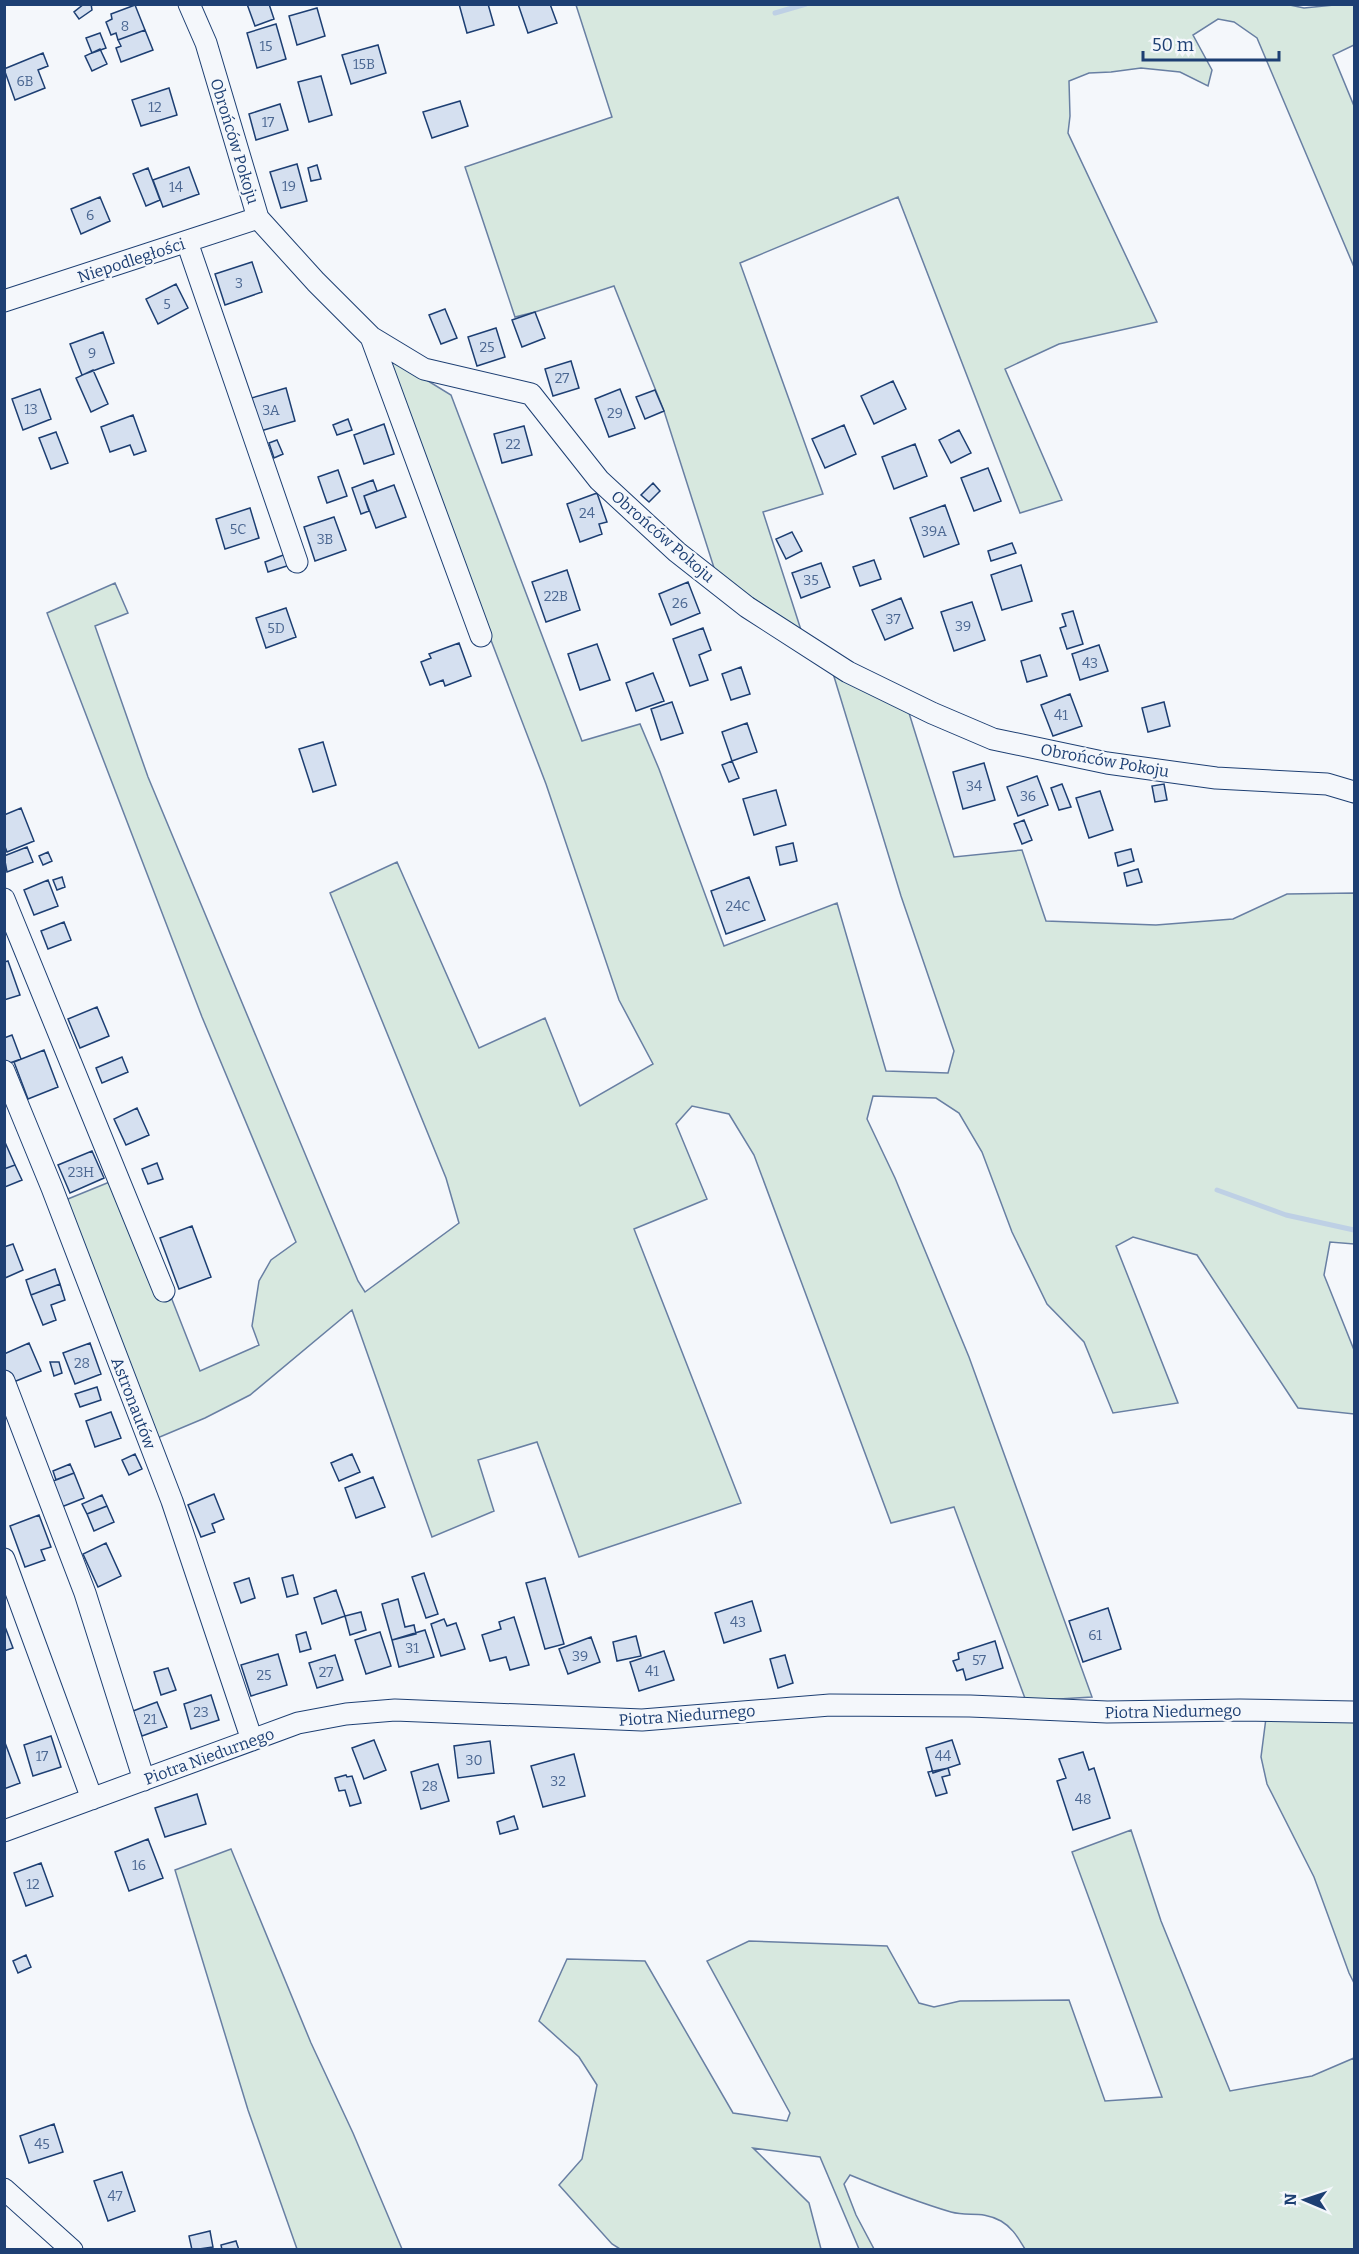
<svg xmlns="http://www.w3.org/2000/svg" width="1359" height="2254" font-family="Bitter,serif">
	<rect width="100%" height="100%" fill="#f4f7fb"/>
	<path fill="#d7e8df" stroke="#687fa3" stroke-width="1.5" d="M 1285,4 L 1304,8 L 1334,5 L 1354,5 L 1354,45 L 1333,55 L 1354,106 L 1354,267 L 1257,38 L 1234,22 L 1218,19 L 1193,35 L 1212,70 L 1208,86 L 1180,72 L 1141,68 L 1111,72 L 1089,73 L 1069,81 L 1070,116 L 1068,133 L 1157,322 L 1059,344 L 1005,369 L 1062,500 L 1020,513 L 898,197 L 740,263 L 823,494 L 763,512 L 801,630 L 716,574 L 664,411 L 614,286 L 535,312 L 515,317 L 465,167 L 612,117 L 576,5 Z
		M 376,349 L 451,395 L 582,741 L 640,724 L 659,769 L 724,946 L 837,903 L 886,1071 L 948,1073 L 954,1051 L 901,896 L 832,670 L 909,713 L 954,857 L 1022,850 L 1046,921 L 1156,925 L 1233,919 L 1287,894 L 1354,893 L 1354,1244 L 1330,1242 L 1324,1275 L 1354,1350 L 1354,1414 L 1298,1408 L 1197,1255 L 1133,1237 L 1116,1246 L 1178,1403 L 1113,1413 L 1084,1342 L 1047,1304 L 1012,1232 L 982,1152 L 959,1113 L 936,1098 L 873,1096 L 867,1119 L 895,1178 L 969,1357 L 1092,1697 L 1026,1701 L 954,1507 L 891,1523 L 754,1155 L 729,1114 L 692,1106 L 676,1124 L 707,1199 L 634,1229 L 741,1503 L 579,1557 L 537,1442 L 478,1460 L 494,1511 L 432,1537 L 352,1310 L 250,1395 L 205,1418 L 155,1439 L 63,1201 L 112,1181 L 171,1297 L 200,1371 L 259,1345 L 252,1326 L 259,1281 L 271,1260 L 296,1242 L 202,1017 L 47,613 L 115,583 L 128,613 L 95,626 L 148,777 L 358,1281 L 365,1292 L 459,1223 L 446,1178 L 330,893 L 397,862 L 479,1048 L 545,1018 L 580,1106 L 653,1064 L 619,1000 L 546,784 L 417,447 Z
		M 1266,1718 L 1354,1720 L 1354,1983 L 1349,1973 L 1314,1877 L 1267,1784 L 1261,1757 Z
		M 1131,1830 L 1161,1921 L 1230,2091 L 1312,2076 L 1354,2058 L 1354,2249 L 1025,2249 C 1018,2238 1013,2228 1001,2221 C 981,2210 969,2217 951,2212 C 917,2202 884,2189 850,2175 L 844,2184 L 856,2215 L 874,2249 L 859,2249 L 820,2157 L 753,2148 L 809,2203 L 821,2249 L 620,2249 L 612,2244 L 559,2185 L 582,2159 L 597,2085 L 579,2057 L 539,2021 L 567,1959 L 645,1961 L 733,2113 L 787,2121 L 790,2113 L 707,1961 L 749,1941 L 887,1946 L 919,2003 L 934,2007 L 960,2001 L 1069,2000 L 1105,2101 L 1162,2097 L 1072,1852 Z
		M 231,1849 L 311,2043 L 353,2133 L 402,2249 L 297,2249 L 248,2110 L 175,1870 Z"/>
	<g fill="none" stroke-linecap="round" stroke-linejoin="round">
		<path stroke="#bed0e5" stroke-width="5" d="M 775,13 L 806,4
			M 1217,1190 L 1286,1215 L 1354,1230"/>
	</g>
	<path fill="#d5e0f0" stroke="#1d3f73" stroke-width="1.5" d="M 84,4 L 91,4 L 92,10 L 79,19 L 74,12 Z
		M 247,4 L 269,4 L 274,19 L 255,26 Z
		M 459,4 L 488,4 L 494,25 L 467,33 Z
		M 518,4 L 550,4 L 557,23 L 528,33 Z
		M 135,5 L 145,30 L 118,40 L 116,33 L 111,35 L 106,22 L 112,19 L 111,14 Z
		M 317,8 L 325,36 L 297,45 L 289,16 Z
		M 276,24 L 286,59 L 257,68 L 247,33 Z
		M 145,30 L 153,50 L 121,62 L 116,48 L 121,46 L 118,40 Z
		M 100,33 L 106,48 L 92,53 L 86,38 Z
		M 378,45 L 386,73 L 351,84 L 342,55 Z
		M 100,49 L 107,64 L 92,71 L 85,56 Z
		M 43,53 L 48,66 L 38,70 L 45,88 L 15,100 L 4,69 Z
		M 321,76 L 332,115 L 309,122 L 298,82 Z
		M 169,88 L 177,115 L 141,126 L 132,100 Z
		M 460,101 L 468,126 L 432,138 L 423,112 Z
		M 280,104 L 288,130 L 256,140 L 249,114 Z
		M 297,164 L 307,201 L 281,208 L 270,172 Z
		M 317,165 L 321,179 L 311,181 L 308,168 Z
		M 189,167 L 199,194 L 163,207 L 153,180 Z
		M 148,168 L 160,200 L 146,206 L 133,174 Z
		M 100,197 L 110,221 L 81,234 L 71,209 Z
		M 252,262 L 262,292 L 225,305 L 215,274 Z
		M 176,284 L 188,308 L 158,324 L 146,299 Z
		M 445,309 L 457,338 L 441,344 L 429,315 Z
		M 535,312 L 545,338 L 522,347 L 512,320 Z
		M 496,328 L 505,357 L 477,366 L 468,337 Z
		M 103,332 L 114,363 L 82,375 L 70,344 Z
		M 571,361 L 579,388 L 553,396 L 545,369 Z
		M 93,370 L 108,404 L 91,412 L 76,378 Z
		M 893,381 L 906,409 L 874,424 L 861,396 Z
		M 286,388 L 295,421 L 257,432 L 248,399 Z
		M 40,389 L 51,419 L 23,430 L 12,399 Z
		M 620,389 L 635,428 L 609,437 L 595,399 Z
		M 655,390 L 664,411 L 645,419 L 636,397 Z
		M 133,415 L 146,451 L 134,455 L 130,445 L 110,452 L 101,427 Z
		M 348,419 L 352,430 L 337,435 L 333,425 Z
		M 384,424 L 394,454 L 364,464 L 354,435 Z
		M 844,425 L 856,454 L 825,468 L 812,439 Z
		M 524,426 L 532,455 L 502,463 L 494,434 Z
		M 959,430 L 971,453 L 951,463 L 939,440 Z
		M 56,432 L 68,463 L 51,469 L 39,438 Z
		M 277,440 L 283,454 L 274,458 L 269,443 Z
		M 915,444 L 927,476 L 894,489 L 882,457 Z
		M 988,468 L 1001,501 L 974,511 L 961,478 Z
		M 338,470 L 347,496 L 327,503 L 318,477 Z
		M 373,480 L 377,491 L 364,496 L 369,511 L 361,514 L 352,488 Z
		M 653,483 L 660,491 L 649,502 L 641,495 Z
		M 394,485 L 406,517 L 376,528 L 364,496 Z
		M 597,493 L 607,522 L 599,524 L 602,534 L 580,542 L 567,504 Z
		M 945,505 L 959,544 L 924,557 L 910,518 Z
		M 250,508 L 259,538 L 225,549 L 216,519 Z
		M 334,517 L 346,550 L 315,561 L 304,527 Z
		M 792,532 L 802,551 L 786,559 L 776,539 Z
		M 1012,543 L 1016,553 L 991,561 L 988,551 Z
		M 286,554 L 290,565 L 268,572 L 265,562 Z
		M 874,560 L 881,579 L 860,586 L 853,567 Z
		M 821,563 L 830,587 L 801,598 L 792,573 Z
		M 1021,565 L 1032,601 L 1002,610 L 991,575 Z
		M 567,570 L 580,610 L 546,622 L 532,582 Z
		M 688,582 L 700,613 L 671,625 L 659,594 Z
		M 901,598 L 913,628 L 885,640 L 872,610 Z
		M 972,602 L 985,640 L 954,651 L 941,612 Z
		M 286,608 L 296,637 L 266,648 L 256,618 Z
		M 1073,611 L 1083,644 L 1067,649 L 1060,628 L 1066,626 L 1062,614 Z
		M 703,628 L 711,650 L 699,655 L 708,680 L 690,686 L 673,639 Z
		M 459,643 L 471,676 L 445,686 L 443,680 L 430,685 L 421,662 L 431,658 L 429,654 Z
		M 597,644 L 610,680 L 580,690 L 568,654 Z
		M 1099,645 L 1108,671 L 1080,680 L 1072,654 Z
		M 1040,655 L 1047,676 L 1027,682 L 1021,661 Z
		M 741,667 L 750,694 L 731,700 L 722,674 Z
		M 653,673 L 664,701 L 636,711 L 626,683 Z
		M 1070,694 L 1082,726 L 1053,736 L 1041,705 Z
		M 672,702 L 683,733 L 661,740 L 651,709 Z
		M 1164,702 L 1170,726 L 1148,732 L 1142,708 Z
		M 747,723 L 757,752 L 732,761 L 722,732 Z
		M 323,742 L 336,785 L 313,792 L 299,749 Z
		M 732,761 L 739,778 L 729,782 L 722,765 Z
		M 984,763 L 995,800 L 963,809 L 953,772 Z
		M 1037,776 L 1048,805 L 1018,816 L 1007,787 Z
		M 1062,784 L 1071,807 L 1059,810 L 1051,788 Z
		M 1164,784 L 1167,800 L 1155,802 L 1152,786 Z
		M 776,790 L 786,825 L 754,835 L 743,799 Z
		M 1100,791 L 1113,830 L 1089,838 L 1076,798 Z
		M 21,808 L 34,841 L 7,852 L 4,844 L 4,815 Z
		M 1024,820 L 1032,840 L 1022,844 L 1014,824 Z
		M 793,843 L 797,861 L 780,865 L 776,847 Z
		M 27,847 L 33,862 L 7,872 L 4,856 Z
		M 1131,849 L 1134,861 L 1118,866 L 1115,853 Z
		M 48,852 L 52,861 L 43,865 L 39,856 Z
		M 1138,869 L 1142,882 L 1127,886 L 1124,873 Z
		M 62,877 L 65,887 L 57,890 L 53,880 Z
		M 749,877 L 765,920 L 726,934 L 711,891 Z
		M 48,880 L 58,906 L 34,915 L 24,890 Z
		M 64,922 L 71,940 L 48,949 L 41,931 Z
		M 8,961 L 20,995 L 4,1000 L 4,962 Z
		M 97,1007 L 109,1036 L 80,1048 L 68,1019 Z
		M 12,1035 L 21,1059 L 7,1064 L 4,1057 L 4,1038 Z
		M 44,1050 L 58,1087 L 28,1099 L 14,1062 Z
		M 122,1057 L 128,1072 L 102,1083 L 96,1068 Z
		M 137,1108 L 149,1135 L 126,1145 L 114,1119 Z
		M 4,1140 L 15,1165 L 4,1169 Z
		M 92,1151 L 104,1178 L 70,1193 L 58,1165 Z
		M 157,1163 L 163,1179 L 148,1184 L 142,1169 Z
		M 15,1165 L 22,1180 L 5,1187 L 4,1169 Z
		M 192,1226 L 211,1277 L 179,1289 L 160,1238 Z
		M 13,1244 L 23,1270 L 5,1278 L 4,1247 Z
		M 55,1269 L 60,1284 L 31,1295 L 26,1280 Z
		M 60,1284 L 65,1300 L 51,1305 L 56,1320 L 43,1325 L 31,1295 Z
		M 29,1343 L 41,1371 L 11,1383 L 4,1368 L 4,1354 Z
		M 90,1343 L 101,1374 L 75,1384 L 63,1353 Z
		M 50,1362 L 59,1362 L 62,1373 L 54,1376 Z
		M 97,1387 L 101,1400 L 80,1407 L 75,1394 Z
		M 111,1412 L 121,1438 L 95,1447 L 86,1421 Z
		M 135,1454 L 142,1469 L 129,1475 L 122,1460 Z
		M 352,1454 L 360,1472 L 339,1481 L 331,1463 Z
		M 70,1464 L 74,1473 L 56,1480 L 53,1471 Z
		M 74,1473 L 84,1498 L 59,1508 L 50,1482 Z
		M 373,1477 L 385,1507 L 356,1518 L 345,1488 Z
		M 214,1494 L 224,1519 L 212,1524 L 215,1532 L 201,1537 L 188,1505 Z
		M 102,1495 L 107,1506 L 87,1514 L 82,1504 Z
		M 107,1506 L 114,1522 L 94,1531 L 87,1514 Z
		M 39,1515 L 51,1547 L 41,1550 L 45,1560 L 25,1567 L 10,1526 Z
		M 106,1543 L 121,1576 L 98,1587 L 83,1554 Z
		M 424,1573 L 438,1614 L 426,1618 L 412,1577 Z
		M 293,1575 L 298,1594 L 287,1597 L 282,1578 Z
		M 249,1578 L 255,1598 L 241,1603 L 234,1583 Z
		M 545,1578 L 564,1644 L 545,1649 L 526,1583 Z
		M 336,1590 L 345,1616 L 322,1624 L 314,1598 Z
		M 398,1599 L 405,1627 L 414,1625 L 416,1634 L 392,1640 L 382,1604 Z
		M 752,1601 L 761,1631 L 724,1643 L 715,1613 Z
		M 1108,1608 L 1121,1649 L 1083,1662 L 1069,1621 Z
		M 361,1612 L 366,1630 L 350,1635 L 345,1616 Z
		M 514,1617 L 529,1665 L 510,1670 L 506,1657 L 490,1661 L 482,1635 L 501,1629 L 499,1622 Z
		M 444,1619 L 447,1626 L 456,1623 L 465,1649 L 441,1656 L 431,1624 Z
		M 4,1624 L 13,1648 L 4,1651 Z
		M 425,1630 L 434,1657 L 399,1667 L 392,1640 Z
		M 306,1632 L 311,1649 L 300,1652 L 296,1635 Z
		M 380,1632 L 391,1666 L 366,1674 L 355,1640 Z
		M 636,1636 L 641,1656 L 617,1661 L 613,1642 Z
		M 591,1637 L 600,1662 L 568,1674 L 559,1649 Z
		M 995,1641 L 1003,1668 L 966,1680 L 963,1669 L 957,1671 L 953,1661 L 959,1659 L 958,1653 Z
		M 664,1651 L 674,1680 L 639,1691 L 630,1662 Z
		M 278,1654 L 287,1685 L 251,1696 L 241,1665 Z
		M 335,1655 L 343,1680 L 317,1688 L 309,1663 Z
		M 785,1655 L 793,1683 L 778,1688 L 770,1659 Z
		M 168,1668 L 176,1690 L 161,1695 L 154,1672 Z
		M 211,1695 L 219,1720 L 191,1729 L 184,1704 Z
		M 157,1702 L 167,1727 L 142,1736 L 133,1711 Z
		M 51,1736 L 61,1767 L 33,1776 L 24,1745 Z
		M 4,1740 L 20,1783 L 4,1789 Z
		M 374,1740 L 386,1770 L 364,1779 L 352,1748 Z
		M 952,1740 L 960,1764 L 933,1773 L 926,1748 Z
		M 490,1741 L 494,1773 L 458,1778 L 454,1746 Z
		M 1083,1752 L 1089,1770 L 1094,1768 L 1110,1818 L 1073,1830 L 1057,1781 L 1066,1778 L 1059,1759 Z
		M 574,1754 L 585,1796 L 543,1807 L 531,1766 Z
		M 438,1764 L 449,1801 L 421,1809 L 411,1772 Z
		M 948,1768 L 950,1775 L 942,1777 L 947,1793 L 936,1796 L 928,1772 Z
		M 346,1775 L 347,1777 L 352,1776 L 361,1803 L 350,1806 L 345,1790 L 339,1791 L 335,1778 Z
		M 197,1794 L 206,1824 L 165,1837 L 155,1808 Z
		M 514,1816 L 518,1829 L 500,1834 L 497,1822 Z
		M 148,1839 L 163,1878 L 129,1891 L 115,1852 Z
		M 41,1863 L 53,1896 L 26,1906 L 14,1873 Z
		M 26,1955 L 31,1967 L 18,1973 L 13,1961 Z
		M 54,2124 L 63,2152 L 29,2163 L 20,2136 Z
		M 122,2172 L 135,2211 L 108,2221 L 94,2181 Z
		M 210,2231 L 213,2247 L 192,2250 L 189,2236 Z
		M 236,2241 L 239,2250 L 222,2250 L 221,2245 Z"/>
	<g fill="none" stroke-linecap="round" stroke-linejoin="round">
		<defs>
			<path id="minor" d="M 189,4 L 206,43 L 258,218 L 316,282 L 371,337 L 424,369 L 531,394 L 599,480 L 677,552 L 747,607 L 848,672 L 932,713 L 993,739 L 1107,763 L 1216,778 L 1327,784 L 1354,792
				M 187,242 L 297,562
				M 4,301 L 258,218
				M 371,337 L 481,636
				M 4,899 L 164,1291
				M 4,1071 L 52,1188 L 172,1501 L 252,1740
				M 4,1381 L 85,1593 L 144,1780
				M 4,1559 L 92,1799
				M 4,1831 L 298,1723 L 346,1714 L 395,1710 L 642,1720 L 830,1705 L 970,1706 L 1107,1712 L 1240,1710 L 1354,1712
				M 4,2189 L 72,2250"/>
		</defs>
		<use href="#minor" stroke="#1d3f73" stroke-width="23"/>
		<use href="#minor" stroke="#f4f7fb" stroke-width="21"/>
	</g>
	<g text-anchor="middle" stroke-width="4.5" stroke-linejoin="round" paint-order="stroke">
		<g font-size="14" fill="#4b6792">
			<text x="125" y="31">8</text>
			<text x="266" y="51">15</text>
			<text x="364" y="69">15B</text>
			<text x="25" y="86">6B</text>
			<text x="155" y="112">12</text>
			<text x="268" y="127">17</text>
			<text x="289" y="191">19</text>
			<text x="176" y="192">14</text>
			<text x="90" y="220">6</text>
			<text x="239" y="288">3</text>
			<text x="167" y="309">5</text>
			<text x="487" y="352">25</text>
			<text x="92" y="358">9</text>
			<text x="562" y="383">27</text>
			<text x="31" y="414">13</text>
			<text x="271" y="415">3A</text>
			<text x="615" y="418">29</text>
			<text x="513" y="449">22</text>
			<text x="587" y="518">24</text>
			<text x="238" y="534">5C</text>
			<text x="934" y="536">39A</text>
			<text x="325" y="544">3B</text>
			<text x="811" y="585">35</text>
			<text x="556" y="601">22B</text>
			<text x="680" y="608">26</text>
			<text x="893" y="624">37</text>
			<text x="963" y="631">39</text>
			<text x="276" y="633">5D</text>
			<text x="1090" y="668">43</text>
			<text x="1061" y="720">41</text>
			<text x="974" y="791">34</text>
			<text x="1028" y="801">36</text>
			<text x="738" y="911">24C</text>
			<text x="81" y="1177">23H</text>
			<text x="82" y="1368">28</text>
			<text x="738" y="1627">43</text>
			<text x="1095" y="1640">61</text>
			<text x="412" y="1653">31</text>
			<text x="580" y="1661">39</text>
			<text x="979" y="1665">57</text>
			<text x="652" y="1676">41</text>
			<text x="326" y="1677">27</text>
			<text x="264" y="1680">25</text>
			<text x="201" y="1717">23</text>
			<text x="150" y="1724">21</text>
			<text x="42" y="1761">17</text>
			<text x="943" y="1761">44</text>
			<text x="474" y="1765">30</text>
			<text x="558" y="1786">32</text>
			<text x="430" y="1791">28</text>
			<text x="1083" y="1804">48</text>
			<text x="139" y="1870">16</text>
			<text x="33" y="1889">12</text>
			<text x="42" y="2149">45</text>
			<text x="115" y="2201">47</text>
		</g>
		<g font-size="16" fill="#1d3f73" stroke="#f4f7fb">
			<text transform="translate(235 141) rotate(73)" y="6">Obrońców Pokoju</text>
			<text transform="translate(131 260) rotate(-18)" y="6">Niepodległości</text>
			<text transform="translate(663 536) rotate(41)" y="6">Obrońców Pokoju</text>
			<text transform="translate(1105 760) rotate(10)" y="6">Obrońców Pokoju</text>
			<text transform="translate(134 1403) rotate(69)" y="6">Astronautów</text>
			<text transform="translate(1173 1711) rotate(-1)" y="6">Piotra Niedurnego</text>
			<text transform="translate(687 1715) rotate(-4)" y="6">Piotra Niedurnego</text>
			<text transform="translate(209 1756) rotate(-20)" y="6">Piotra Niedurnego</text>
		</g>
	</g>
	<rect width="1359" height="2254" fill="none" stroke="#1d3f73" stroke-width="12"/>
	<g transform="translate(1305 2200) rotate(272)" stroke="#f4f7fb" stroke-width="4.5" paint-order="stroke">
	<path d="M0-4.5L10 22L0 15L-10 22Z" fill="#1d3f73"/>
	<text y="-9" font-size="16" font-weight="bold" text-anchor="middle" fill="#1d3f73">N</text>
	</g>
	<path d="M1143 51v9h136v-9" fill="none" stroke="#1d3f73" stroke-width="3"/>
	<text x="1152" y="51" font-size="18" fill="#1d3f73" stroke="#f4f7fb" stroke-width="4.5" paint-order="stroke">50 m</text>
</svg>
